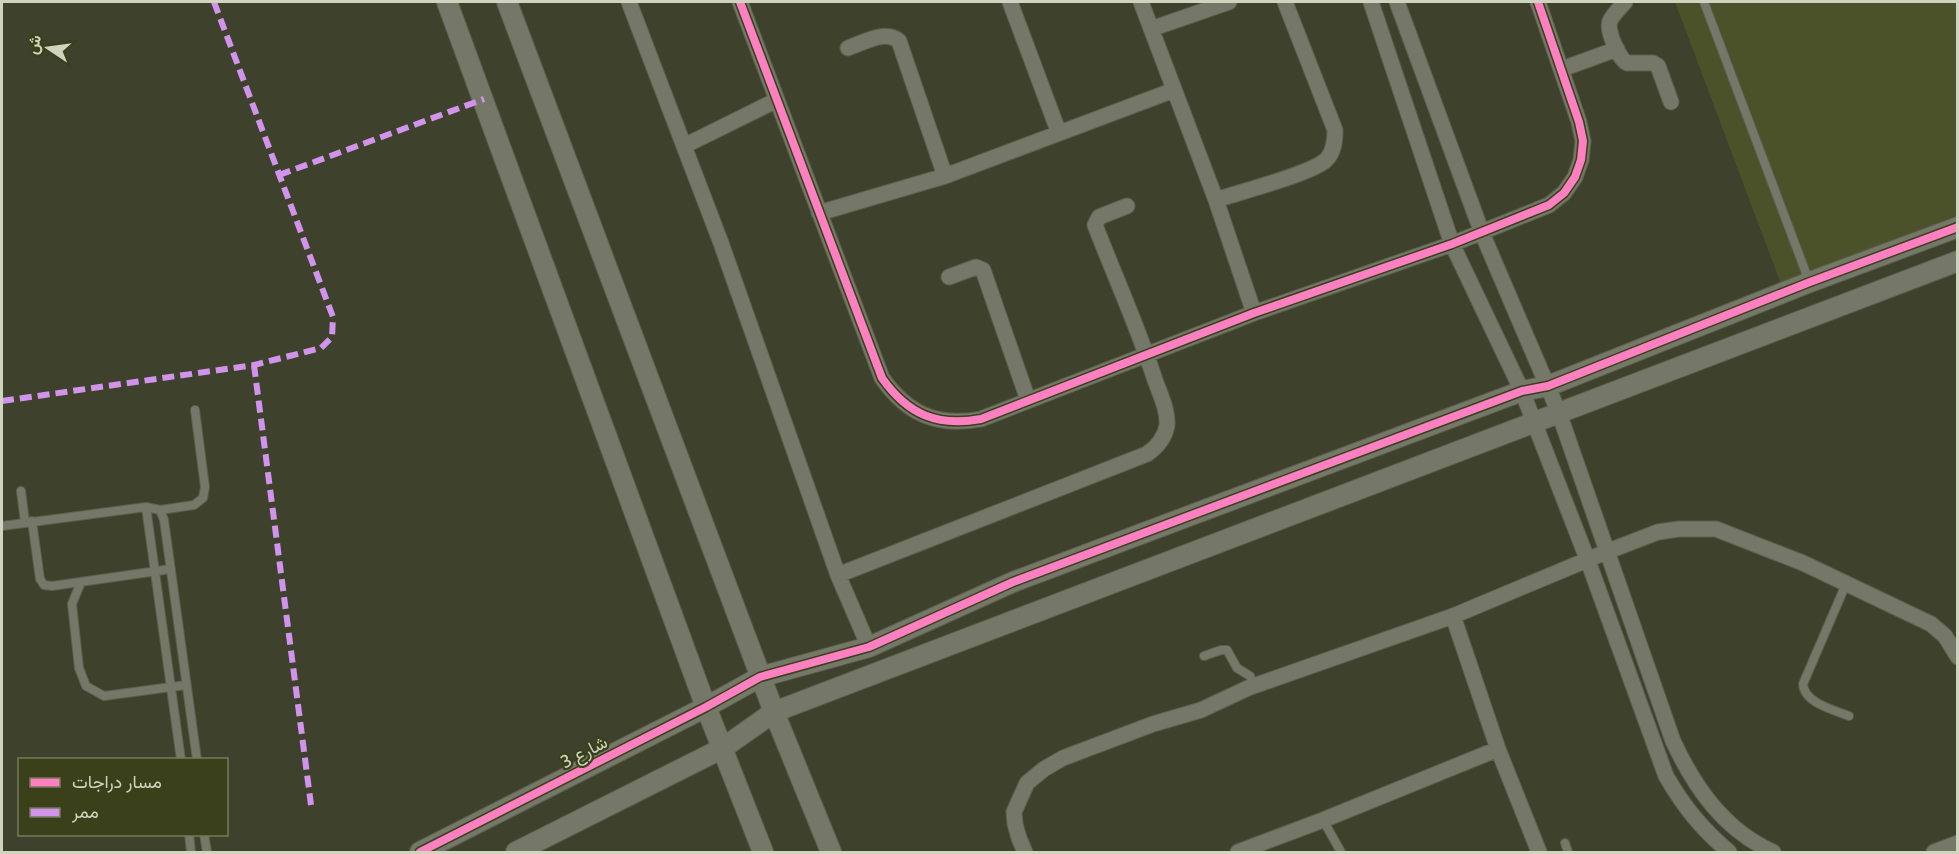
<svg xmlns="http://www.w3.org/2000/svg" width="1959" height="854" font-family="Cabin,Vazirmatn,sans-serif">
	<rect width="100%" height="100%" fill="#3e422d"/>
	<path fill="#4b5229" d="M 1675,2 L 1957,2 L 1957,217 L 1781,284 Z"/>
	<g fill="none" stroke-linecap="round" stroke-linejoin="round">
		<defs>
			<path id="service" d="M 1704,2 L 1809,281
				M 21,491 L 25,522
				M 146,507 L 181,760
				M 160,510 L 194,505 L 203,498 L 205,487 L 195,410
				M 32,521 L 40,579 L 44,585 L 52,586 L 171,569
				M 2,526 L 146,507 L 160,510 L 164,520 L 197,760
				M 81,582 L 72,604 L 79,668 L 86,686 L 104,696 L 186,685
				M 1846,584 L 1803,684 C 1804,703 1834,710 1849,716
				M 1204,656 L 1221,650 L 1227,650 L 1237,668 L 1250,676 L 1252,681 L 1248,687
				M 1323,820 L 1341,852
				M 189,834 L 191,852
				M 204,834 L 207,852
				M 1565,843 L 1568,852"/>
			<path id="minor" d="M 629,2 L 721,243 L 838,575 L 869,647
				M 740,2 L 882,378 C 908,415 938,427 981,419 L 1254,313 L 1452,244 L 1549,205 L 1564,193 L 1575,177 L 1581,160 L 1583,141 L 1579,122 L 1538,2
				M 1010,2 L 1059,133
				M 1141,2 L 1216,200 L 1254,313
				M 1371,2 L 1452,244 L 1522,391 L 1588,561 L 1666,776 C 1684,807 1701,828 1729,852
				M 1397,2 L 1482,233 L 1559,413 L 1673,741 C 1695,788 1724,830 1773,852
				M 1625,2 C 1621,7 1613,14 1610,21 C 1606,30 1619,59 1627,63 L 1653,63 L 1658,66 L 1671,102
				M 1151,29 L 1229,2
				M 848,48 C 863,43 885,29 899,41 L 945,176
				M 1562,69 L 1617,49
				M 684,146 L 777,100
				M 1216,200 C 1239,192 1311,174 1326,160 C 1334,152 1335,141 1335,130 L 1285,2
				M 819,213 L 945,176 L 1174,90
				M 949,277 L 976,267 L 983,270 L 1028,400
				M 838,575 L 1147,454 C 1157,447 1165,438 1167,425 C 1168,410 1160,394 1155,380 C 1138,327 1115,277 1095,225 L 1099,217 L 1127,206
				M 1453,616 L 1498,749 L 1539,852
				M 1025,852 L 1019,838 L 1015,824 L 1014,812 L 1018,803 L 1027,783 L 1044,769 L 1063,758 L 1153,724 L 1201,710 L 1248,688 L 1453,616 L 1606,552 L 1658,532 L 1679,529 L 1716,529 L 1803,563 L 1931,624 L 1945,636 L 1958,657
				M 1238,852 L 1323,820 L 1498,749
				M 1934,852 L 1958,843"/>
			<path id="tertiary" d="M 447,2 L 706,707 L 763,852
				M 507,2 L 774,712 L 831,852
				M 420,852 L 706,707 L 760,677 L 869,647 L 1013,582 L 1522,391 L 1548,386 L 1810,282 L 1958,227
				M 516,852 L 723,748 L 774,712 L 1958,261"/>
		</defs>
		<use href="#service" stroke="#5c5f4d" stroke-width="10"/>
		<use href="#minor" stroke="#5c5f4d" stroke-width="17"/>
		<use href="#tertiary" stroke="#5c5f4d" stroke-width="22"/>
		<use href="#service" stroke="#757868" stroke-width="8"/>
		<use href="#minor" stroke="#757868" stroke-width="15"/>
		<use href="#tertiary" stroke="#757868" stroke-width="20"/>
		<path stroke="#d193ec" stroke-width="6" stroke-dasharray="12 6" stroke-linecap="butt" d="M 279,175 L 484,99
			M 254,365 L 311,805
			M 2,401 L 254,365 L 321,348 L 332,337 L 333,317 L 214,2"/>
		<defs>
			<path id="cycleway" d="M 740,2 L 882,378 C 908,415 938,427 981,419 L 1254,313 L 1452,244 L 1549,205 L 1564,193 L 1575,177 L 1581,160 L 1583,141 L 1579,122 L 1538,2
				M 420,852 L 706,707 L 760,677 L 869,647 L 1013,582 L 1522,391 L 1548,386 L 1810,282 L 1958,227"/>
		</defs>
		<use href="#cycleway" stroke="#39401a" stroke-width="11"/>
		<use href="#cycleway" stroke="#ff80c0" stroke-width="8"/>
	</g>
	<g text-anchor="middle" stroke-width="4.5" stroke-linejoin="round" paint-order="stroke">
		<g font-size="18" fill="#cfd4bf" stroke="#39401a">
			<text transform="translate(584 752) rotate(-27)" y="6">شارع 3</text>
		</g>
	</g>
	<rect width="1959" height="854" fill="none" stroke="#cfd4bf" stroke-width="6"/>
	<rect x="18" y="758" width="210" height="78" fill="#39401a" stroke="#757b5c" stroke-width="1.5"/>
	<rect x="30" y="778" width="30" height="9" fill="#ff80c0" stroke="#757b5c" stroke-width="1.5"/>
	<text x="72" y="788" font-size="18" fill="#cfd4bf">مسار دراجات</text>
	<rect x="30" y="808" width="30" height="9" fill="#d193ec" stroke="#757b5c" stroke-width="1.5"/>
	<text x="72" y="818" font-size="18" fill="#cfd4bf">ممر</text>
	<g transform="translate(48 48) rotate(283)" stroke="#39401a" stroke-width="4.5" paint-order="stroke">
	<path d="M0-4.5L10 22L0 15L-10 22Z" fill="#cfd4bf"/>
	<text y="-9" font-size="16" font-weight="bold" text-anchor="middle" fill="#cfd4bf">ش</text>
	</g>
</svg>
